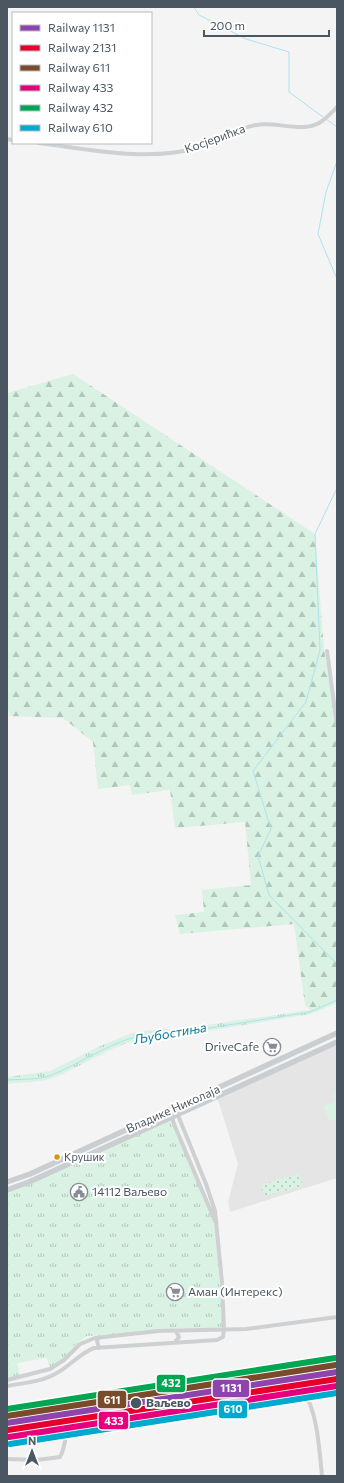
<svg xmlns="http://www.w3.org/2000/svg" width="344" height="1483" font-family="Commissioner,sans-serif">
	<defs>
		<pattern id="grass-tufts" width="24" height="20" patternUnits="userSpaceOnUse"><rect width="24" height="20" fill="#d9f2e3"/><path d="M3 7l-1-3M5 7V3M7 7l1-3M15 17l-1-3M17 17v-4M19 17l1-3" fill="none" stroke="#b2c7bb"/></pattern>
		<pattern id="forest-firs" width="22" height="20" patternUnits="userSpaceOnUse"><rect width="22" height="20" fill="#d9f2e3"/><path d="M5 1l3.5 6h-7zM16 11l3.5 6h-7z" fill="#b2c7bb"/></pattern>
		<pattern id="garden-dots" width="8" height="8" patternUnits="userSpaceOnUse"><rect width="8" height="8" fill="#d9f2e3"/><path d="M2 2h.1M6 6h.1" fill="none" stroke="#b2c7bb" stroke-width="1.8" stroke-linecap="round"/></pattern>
	</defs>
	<rect width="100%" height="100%" fill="#f4f4f4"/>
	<path fill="#e6e5e6" d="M 337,1042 L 337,1178 L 230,1212 L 228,1202 L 238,1164 L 217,1097 Z"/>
	<path fill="url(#grass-tufts)" d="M 337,997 L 337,1003 L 311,1014 L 171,1037 C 131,1031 89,1064 53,1078 C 40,1083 21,1082 7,1084 L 7,1077 L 50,1071 L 98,1047 L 132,1033 L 163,1028 L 172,1030 L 310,1010 Z
		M 171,1117 L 215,1221 L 224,1329 L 87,1336 L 75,1345 L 67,1356 L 50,1367 L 47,1358 L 17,1363 L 20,1376 L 7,1379 L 7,1190 Z"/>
	<path fill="url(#forest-firs)" d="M 73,374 L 315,534 L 324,650 L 337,729 L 337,997 L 310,1010 L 305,1005 L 294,924 L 180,934 L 175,915 L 204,912 L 202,890 L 251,885 L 245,822 L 175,828 L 170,790 L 132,795 L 130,785 L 98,789 L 93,742 L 63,718 L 10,716 L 7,708 L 7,393 Z"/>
	<path fill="url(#garden-dots)" d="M 299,1174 L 303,1186 L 264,1196 L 261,1185 Z"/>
	<path fill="#d9f2e3" d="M 337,1092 L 337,1119 L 329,1121 L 324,1106 L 335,1102 L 333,1094 Z"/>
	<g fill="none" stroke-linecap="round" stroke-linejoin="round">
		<path stroke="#aee2f0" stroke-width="1" d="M 194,7 L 199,15 L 246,39 L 289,52 L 289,92 L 323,117
			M 326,119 L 337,127
			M 337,161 L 326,192 L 318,234 L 337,279
			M 337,488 L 315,534 L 320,650 L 306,702 L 253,771 L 271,829 L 258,856 L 269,895 L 337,964
			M 7,1080 C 21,1079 39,1080 52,1075 C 89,1060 131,1027 172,1034 L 310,1012 L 337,1000"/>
		<path stroke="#ced0d2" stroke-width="4" d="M 7,139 L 13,140
			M 39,143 C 88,149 148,162 196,148 C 217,142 234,129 256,125 C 276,121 301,133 319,123 C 326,119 332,112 337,107
			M 327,651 L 337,726
			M 170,1111 L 174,1124 L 215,1221
			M 176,1331 L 179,1337 L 176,1341
			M 99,1337 L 97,1341 L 99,1348
			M 7,1380 L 50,1369 L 64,1360 L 80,1344 L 95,1338 L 158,1331 L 246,1329 L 337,1317
			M 7,1386 C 23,1383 41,1382 55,1374 C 69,1367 80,1353 94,1348 L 217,1340 L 223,1337 L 224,1329 L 222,1282 L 215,1211 L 206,1184 L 175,1108
			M 303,1389 C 318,1415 319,1447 322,1476
			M 7,1459 L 37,1460 L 60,1457 C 68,1443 61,1432 78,1423 L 254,1398 L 337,1383"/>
		<path stroke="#caced1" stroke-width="5.5" d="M 7,1182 L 30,1174 L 337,1033
			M 7,1190 L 29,1182 L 337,1042"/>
		<defs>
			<path id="rail-1" d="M 7,1423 L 337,1372"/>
			<path id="rail-2" d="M 8,1430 L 337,1379"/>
			<path id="rail-3" d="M 7,1416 L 336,1365"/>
			<path id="rail-4" d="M 9,1437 L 337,1386"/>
			<path id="rail-5" d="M 7,1409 L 335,1358"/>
			<path id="rail-6" d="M 10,1444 L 337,1393"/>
		</defs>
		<use href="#rail-1" stroke="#fff" stroke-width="9"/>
		<use href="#rail-2" stroke="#fff" stroke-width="9"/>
		<use href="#rail-3" stroke="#fff" stroke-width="9"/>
		<use href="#rail-4" stroke="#fff" stroke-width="9"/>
		<use href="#rail-5" stroke="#fff" stroke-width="9"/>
		<use href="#rail-6" stroke="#fff" stroke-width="9"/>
		<use href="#rail-1" stroke="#8e44ad" stroke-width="6"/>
		<use href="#rail-2" stroke="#e4002b" stroke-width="6"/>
		<use href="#rail-3" stroke="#7a4b2a" stroke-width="6"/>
		<use href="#rail-4" stroke="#e5007d" stroke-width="6"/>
		<use href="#rail-5" stroke="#00a651" stroke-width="6"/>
		<use href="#rail-6" stroke="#00a9ce" stroke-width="6"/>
	</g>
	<defs>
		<symbol id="supermarket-ring" viewBox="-11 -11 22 22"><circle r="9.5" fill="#fff" stroke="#868d94" stroke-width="1.5"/><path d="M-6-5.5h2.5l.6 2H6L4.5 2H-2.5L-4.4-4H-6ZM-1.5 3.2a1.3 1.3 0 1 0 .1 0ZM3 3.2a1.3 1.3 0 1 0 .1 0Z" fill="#868d94"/></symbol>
		<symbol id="civic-ring" viewBox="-11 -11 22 22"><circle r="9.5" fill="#fff" stroke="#868d94" stroke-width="1.5"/><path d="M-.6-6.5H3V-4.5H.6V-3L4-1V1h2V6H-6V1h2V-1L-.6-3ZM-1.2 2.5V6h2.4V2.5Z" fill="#868d94"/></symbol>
	</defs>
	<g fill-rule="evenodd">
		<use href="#supermarket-ring" x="262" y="1037" width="20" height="20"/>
		<use href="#civic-ring" x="69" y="1182" width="20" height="20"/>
		<use href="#supermarket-ring" x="165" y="1282" width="20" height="20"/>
	</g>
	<circle fill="#d49613" stroke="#fff" stroke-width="1.5" cx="57" cy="1157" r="3.5"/>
	<circle fill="#4a5661" stroke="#fff" stroke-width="1.5" cx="136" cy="1403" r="6"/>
	<g text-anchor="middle" stroke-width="4" stroke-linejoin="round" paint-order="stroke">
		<g font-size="11" fill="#4a5661" stroke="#fff" text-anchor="start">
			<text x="64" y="1161">Крушик</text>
		</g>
		<g font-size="12" fill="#4a5661" stroke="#fff">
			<text transform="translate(215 139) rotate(-20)" y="4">Косјерићка</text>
			<text transform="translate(173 1109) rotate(-24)" y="4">Владике Николаја</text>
		</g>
		<g font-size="12" fill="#4a5661" stroke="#fff" text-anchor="start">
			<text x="259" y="1051" text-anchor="end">DriveCafe</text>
			<text x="92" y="1196">14112 Ваљево</text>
			<text x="188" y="1296">Аман (Интерекс)</text>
		</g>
		<g font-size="12" font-weight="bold" fill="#4a5661" stroke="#fff" text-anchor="start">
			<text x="146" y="1407">Ваљево</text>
		</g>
		<g font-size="13" font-style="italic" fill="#0c7c9b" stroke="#fff">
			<text transform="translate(170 1033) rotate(-10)" y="5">Љубостиња</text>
		</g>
	</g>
	<g stroke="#fff" stroke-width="1.5">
		<rect x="156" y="1374" width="30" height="19" rx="4" fill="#00a651"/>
		<rect x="212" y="1379" width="38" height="19" rx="4" fill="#8e44ad"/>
		<rect x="97" y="1390" width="30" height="19" rx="4" fill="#7a4b2a"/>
		<rect x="218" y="1400" width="30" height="19" rx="4" fill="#00a9ce"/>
		<rect x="98" y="1411" width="31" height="19" rx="4" fill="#e5007d"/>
	</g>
	<g font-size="11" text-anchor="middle" font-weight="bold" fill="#fff">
		<text x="171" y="1387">432</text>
		<text x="231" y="1392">1131</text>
		<text x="112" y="1404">611</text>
		<text x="233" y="1413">610</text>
		<text x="114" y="1425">433</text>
	</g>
	<rect width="344" height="1483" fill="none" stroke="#4a5661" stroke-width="16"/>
	<rect x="12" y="12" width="140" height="132" fill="#ffffff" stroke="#b7bbc0"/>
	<rect x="20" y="25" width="20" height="6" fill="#8e44ad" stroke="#b7bbc0"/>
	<text x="48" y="32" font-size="12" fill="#4a5661">Railway 1131</text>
	<rect x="20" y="45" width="20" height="6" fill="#e4002b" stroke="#b7bbc0"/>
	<text x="48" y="52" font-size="12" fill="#4a5661">Railway 2131</text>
	<rect x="20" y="65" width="20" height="6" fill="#7a4b2a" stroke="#b7bbc0"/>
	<text x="48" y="72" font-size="12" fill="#4a5661">Railway 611</text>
	<rect x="20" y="85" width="20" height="6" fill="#e5007d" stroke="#b7bbc0"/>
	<text x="48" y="92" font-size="12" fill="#4a5661">Railway 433</text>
	<rect x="20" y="105" width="20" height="6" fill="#00a651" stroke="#b7bbc0"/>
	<text x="48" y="112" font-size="12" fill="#4a5661">Railway 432</text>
	<rect x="20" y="125" width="20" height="6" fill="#00a9ce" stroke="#b7bbc0"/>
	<text x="48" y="132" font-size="12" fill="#4a5661">Railway 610</text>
	<g transform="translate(32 1451)" stroke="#ffffff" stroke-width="3" paint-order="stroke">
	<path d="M0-3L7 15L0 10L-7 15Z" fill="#4a5661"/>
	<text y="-6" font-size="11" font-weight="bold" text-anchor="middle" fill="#4a5661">N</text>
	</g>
	<path d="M204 30v6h125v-6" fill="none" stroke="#4a5661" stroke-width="2"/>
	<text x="210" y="30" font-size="12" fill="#4a5661" stroke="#ffffff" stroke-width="3" paint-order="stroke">200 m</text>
</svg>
